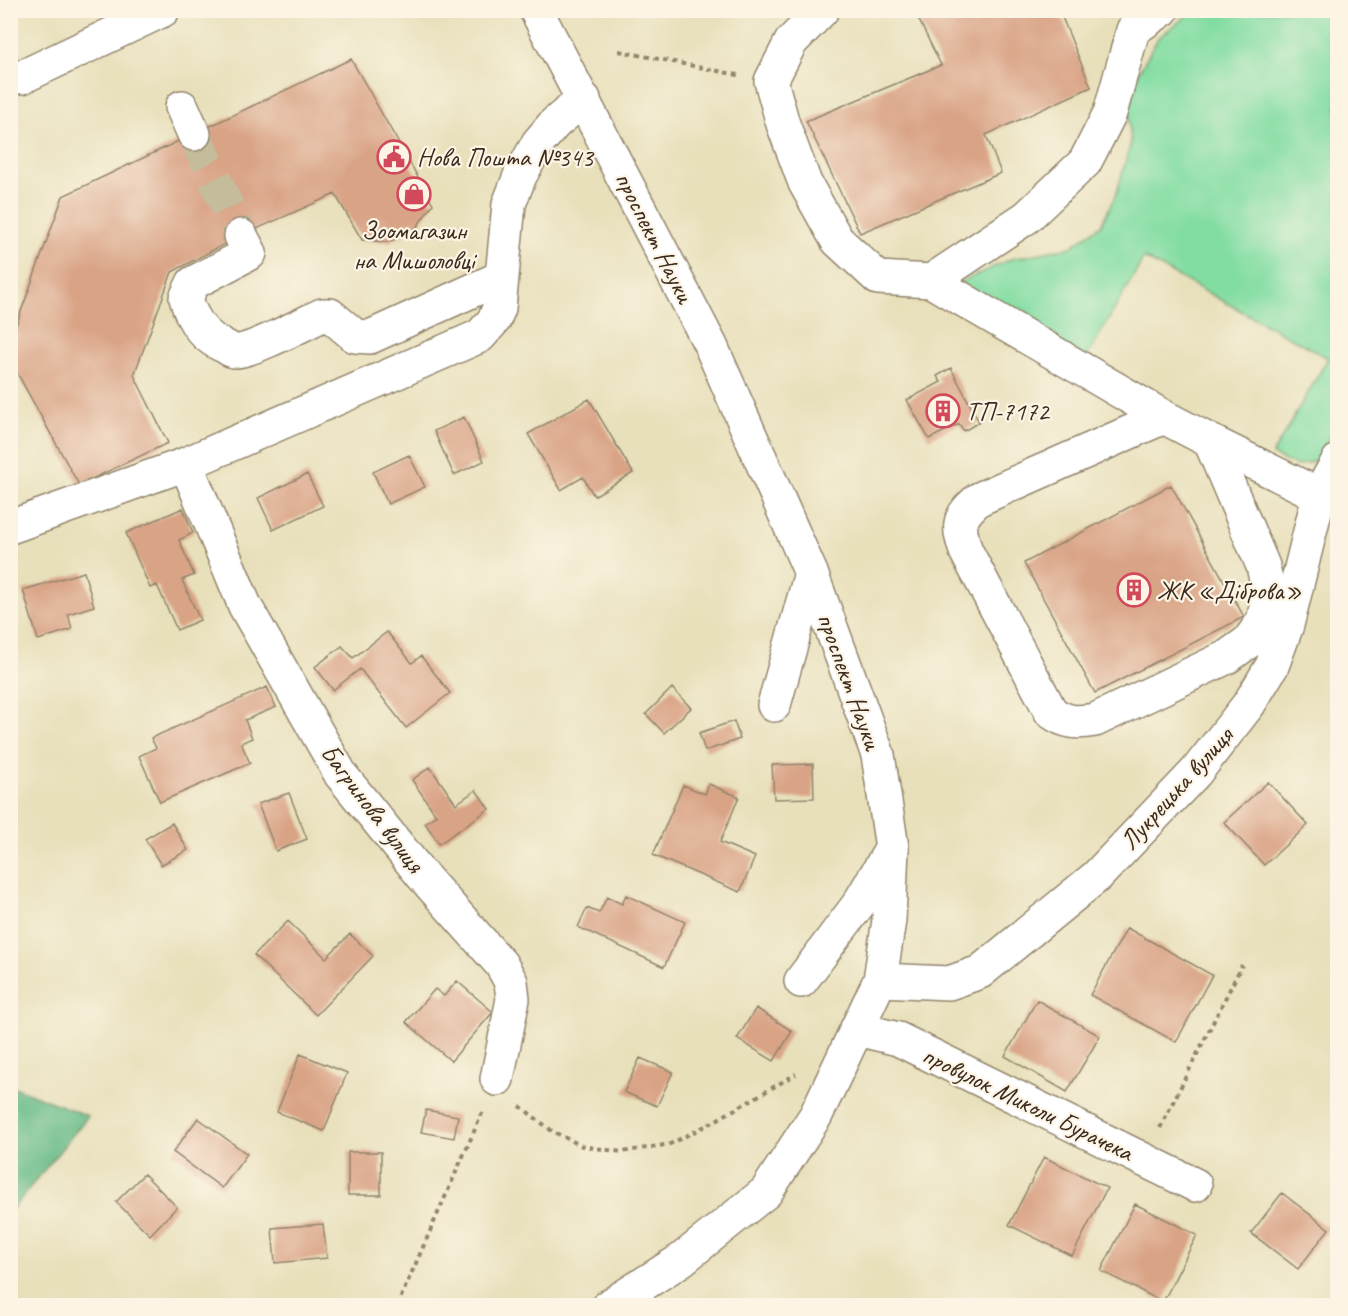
<svg xmlns="http://www.w3.org/2000/svg" width="1348" height="1316" font-family="Caveat,sans-serif">
	<rect width="100%" height="100%" fill="#fcf5e5"/>
	<filter id="ink" filterUnits="userSpaceOnUse"><feTurbulence type="fractalNoise" baseFrequency=".0167" numOctaves="2"/><feDisplacementMap in="SourceGraphic" scale="12" xChannelSelector="R" yChannelSelector="G"/><feConvolveMatrix kernelMatrix="1 2 1 2 8 2 1 2 1" color-interpolation-filters="sRGB"/></filter>
	<filter id="wash" filterUnits="userSpaceOnUse"><feTurbulence type="fractalNoise" baseFrequency=".008" numOctaves="4" result="noise"/><feDisplacementMap in="SourceGraphic" scale="24" xChannelSelector="R" yChannelSelector="G"/><feGaussianBlur stdDeviation="1.35" result="paint"/><feColorMatrix in="noise" values="0 0 0 0 0 0 0 0 0 0 0 0 0 0 0 0 0 1.4 0 .05"/><feComposite in="paint" operator="in"/></filter>
	<g filter="url(#wash)">
		<rect width="100%" height="100%" fill="#e8e0bb"/>
		<path fill="#82dda3" stroke="#5e8460" stroke-width="1.5" d="M 1193,11 L 1337,11 L 1338,424 L 1316,461 L 1296,466 L 1272,455 L 1328,358 L 1144,258 L 1084,362 L 958,283 L 1011,259 L 1071,247 L 1101,225 L 1117,192 L 1131,143 L 1128,109 L 1140,70 L 1158,38 Z"/>
		<path fill="#69bc89" stroke="#527354" stroke-width="1.5" d="M 11,1086 L 88,1116 L 11,1211 Z"/>
		<g id="blocks">
			<path fill="#d9a385" d="M 936,10 L 1059,10 L 1091,87 L 986,135 L 1001,173 L 860,233 L 806,121 L 941,65 L 918,18 Z
				M 351,59 L 433,204 L 416,228 L 389,242 L 362,240 L 335,194 L 232,240 L 172,272 L 134,375 L 168,443 L 79,485 L 10,360 L 10,342 L 63,196 Z
				M 951,368 L 979,422 L 964,431 L 959,424 L 929,439 L 907,400 L 941,382 L 937,376 Z
				M 589,399 L 633,473 L 594,496 L 583,477 L 561,490 L 528,434 Z
				M 464,417 L 484,461 L 454,475 L 434,431 Z
				M 409,455 L 425,487 L 388,504 L 373,472 Z
				M 307,474 L 323,506 L 273,530 L 258,498 Z
				M 1171,485 L 1244,617 L 1095,693 L 1024,563 Z
				M 183,508 L 193,533 L 179,540 L 194,575 L 182,580 L 200,620 L 177,630 L 157,585 L 150,588 L 126,533 Z
				M 84,572 L 94,606 L 68,614 L 72,629 L 38,640 L 23,590 Z
				M 387,632 L 412,663 L 421,656 L 450,693 L 406,728 L 360,669 L 333,690 L 315,667 L 342,646 L 353,658 Z
				M 267,687 L 276,707 L 245,720 L 252,738 L 241,743 L 250,763 L 160,802 L 139,756 L 156,748 L 151,738 Z
				M 672,688 L 691,708 L 664,733 L 646,714 Z
				M 734,721 L 740,739 L 705,751 L 699,733 Z
				M 813,764 L 814,798 L 774,799 L 772,765 Z
				M 430,767 L 456,804 L 476,790 L 489,809 L 439,844 L 425,823 L 436,815 L 412,780 Z
				M 1268,782 L 1308,825 L 1264,865 L 1224,822 Z
				M 709,784 L 739,797 L 720,842 L 755,857 L 740,892 L 653,855 L 683,785 L 705,794 Z
				M 289,793 L 307,839 L 276,851 L 258,804 Z
				M 172,823 L 188,850 L 161,865 L 145,839 Z
				M 626,895 L 685,922 L 664,967 L 578,927 L 587,908 L 599,913 L 607,897 L 622,904 Z
				M 288,921 L 326,958 L 350,934 L 373,956 L 316,1015 L 254,955 Z
				M 1127,928 L 1212,975 L 1176,1042 L 1090,995 Z
				M 457,981 L 493,1012 L 451,1061 L 406,1022 L 435,989 L 444,996 Z
				M 1037,1000 L 1100,1036 L 1067,1092 L 1005,1056 Z
				M 756,1008 L 792,1031 L 774,1061 L 737,1039 Z
				M 300,1054 L 347,1073 L 324,1131 L 277,1112 Z
				M 640,1058 L 673,1072 L 657,1106 L 624,1092 Z
				M 426,1110 L 458,1116 L 454,1138 L 421,1132 Z
				M 198,1118 L 247,1154 L 222,1188 L 173,1152 Z
				M 348,1152 L 381,1152 L 381,1195 L 348,1195 Z
				M 1044,1157 L 1107,1188 L 1072,1256 L 1009,1225 Z
				M 144,1174 L 177,1207 L 150,1235 L 116,1202 Z
				M 1282,1193 L 1329,1229 L 1298,1269 L 1251,1233 Z
				M 1135,1204 L 1197,1235 L 1163,1302 L 1101,1271 Z
				M 323,1224 L 327,1258 L 275,1263 L 272,1228 Z"/>
		</g>
	</g>
	<g filter="url(#ink)">
		<use href="#blocks" fill-opacity="0" stroke="#92856c" stroke-width="1.5"/>
		<g fill="none" stroke-linecap="round" stroke-linejoin="round">
			<path stroke="#c5bc9c" stroke-width="33" stroke-dasharray="33 16" stroke-linecap="butt" d="M 194,134 L 241,236"/>
			<defs>
				<path id="minor" d="M 822,10 L 791,42 L 771,81 L 783,124 L 805,183 L 837,240 L 878,278 L 931,281 L 1027,217 L 1085,162 L 1110,113 L 1133,30 L 1162,10
					M 22,77 L 163,10
					M 182,107 L 194,134
					M 241,236 L 250,253 L 193,283 L 186,298 C 192,321 204,338 226,347 C 229,349 231,351 235,351 C 250,352 305,323 322,315 L 330,315 L 355,336 L 370,337 L 502,277
					M 931,281 L 1164,417 L 1210,441 L 1263,566 L 1269,594 L 1263,621 L 1248,642 L 1227,657 L 1095,720 C 1077,723 1066,723 1051,712 L 966,551 C 957,525 958,517 979,499 L 1164,417
					M 1210,441 L 1319,495
					M 186,464 L 245,606 L 341,775 L 421,874 L 501,964 L 511,982 L 513,999 L 497,1079
					M 10,527 L 186,464 L 480,336 L 494,320 L 499,308 L 509,204 L 520,176 L 538,143 L 555,123 L 584,99
					M 774,705 L 811,573
					M 880,980 L 949,983 L 980,972 L 1097,876 L 1196,772 L 1249,704 L 1272,666 L 1287,625 L 1319,495 L 1338,461
					M 801,981 L 858,905 L 892,848
					M 857,1029 L 898,1039 L 1195,1185"/>
				<path id="major" d="M 536,10 L 710,344 L 811,573 L 878,755 L 892,848 L 889,920 L 880,980 L 816,1115 L 766,1192 L 681,1260 L 609,1306"/>
			</defs>
			<use href="#minor" stroke="#92856c" stroke-width="36"/>
			<use href="#major" stroke="#92856c" stroke-width="36"/>
			<path stroke="#92856c" stroke-width="4" stroke-dasharray="4.5 4.5" stroke-linecap="butt" d="M 619,51 L 738,75
				M 520,1106 L 552,1131 L 582,1146 L 622,1152 L 670,1144 L 711,1123 L 796,1074
				M 1160,1128 L 1242,965
				M 397,1306 L 483,1111"/>
			<use href="#minor" stroke="#fff" stroke-width="33"/>
			<use href="#major" stroke="#fff" stroke-width="33"/>
		</g>
	</g>
	<defs>
		<symbol id="civic-ring" viewBox="-11 -11 22 22"><circle r="9.5" fill="#fcf5e5" stroke="#d1495b" stroke-width="1.5"/><path d="M-.6-6.5H3V-4.5H.6V-3L4-1V1h2V6H-6V1h2V-1L-.6-3ZM-1.2 2.5V6h2.4V2.5Z" fill="#d1495b"/></symbol>
		<symbol id="shop-ring" viewBox="-11 -11 22 22"><circle r="9.5" fill="#fcf5e5" stroke="#d1495b" stroke-width="1.5"/><path d="M-5-2.5h2.3a2.7 3.5 0 0 1 5.4 0H5L5.5 6h-11ZM-1.5-2.5h3a1.5 2.3 0 0 0-3 0Z" fill="#d1495b"/></symbol>
		<symbol id="building-ring" viewBox="-11 -11 22 22"><circle r="9.5" fill="#fcf5e5" stroke="#d1495b" stroke-width="1.5"/><path d="M-4-6H4V6H1V3H-1V6H-4ZM-2.5-4.3h1.7v1.8h-1.7ZM.8-4.3h1.7v1.8H.8ZM-2.5-1h1.7V.8h-1.7ZM.8-1h1.7V.8H.8Z" fill="#d1495b"/></symbol>
	</defs>
	<g fill-rule="evenodd">
		<use href="#civic-ring" x="375" y="138" width="38" height="38"/>
		<use href="#shop-ring" x="395" y="175" width="38" height="38"/>
		<use href="#building-ring" x="924" y="392" width="38" height="38"/>
		<use href="#building-ring" x="1115" y="571" width="38" height="38"/>
	</g>
	<g text-anchor="middle" stroke-width="4.5" stroke-linejoin="round" paint-order="stroke">
		<g font-size="26" fill="#3b2a1e" stroke="#fcf5e5" text-anchor="start">
			<text x="417" y="166">Нова Пошта №343</text>
			<text x="414" y="239" text-anchor="middle">Зоомагазин<tspan x="414" dy="30">на Мишоловці</tspan></text>
			<text x="966" y="420">ТП-7172</text>
			<text x="1157" y="599">ЖК «Діброва»</text>
		</g>
		<g font-size="26" fill="#3b2a1e" stroke="#fcf5e5">
			<text transform="translate(655 237) rotate(63)" y="9">проспект Науки</text>
			<text transform="translate(850 681) rotate(70)" y="9">проспект Науки</text>
			<text transform="translate(1176 788) rotate(-48)" y="9">Лукрецька вулиця</text>
			<text transform="translate(373 808) rotate(53)" y="9">Багринова вулиця</text>
			<text transform="translate(1028 1103) rotate(26)" y="9">провулок Миколи Бурачека</text>
		</g>
	</g>
	<rect width="1348" height="1316" fill="none" stroke="#fcf5e5" stroke-width="36"/>
</svg>
